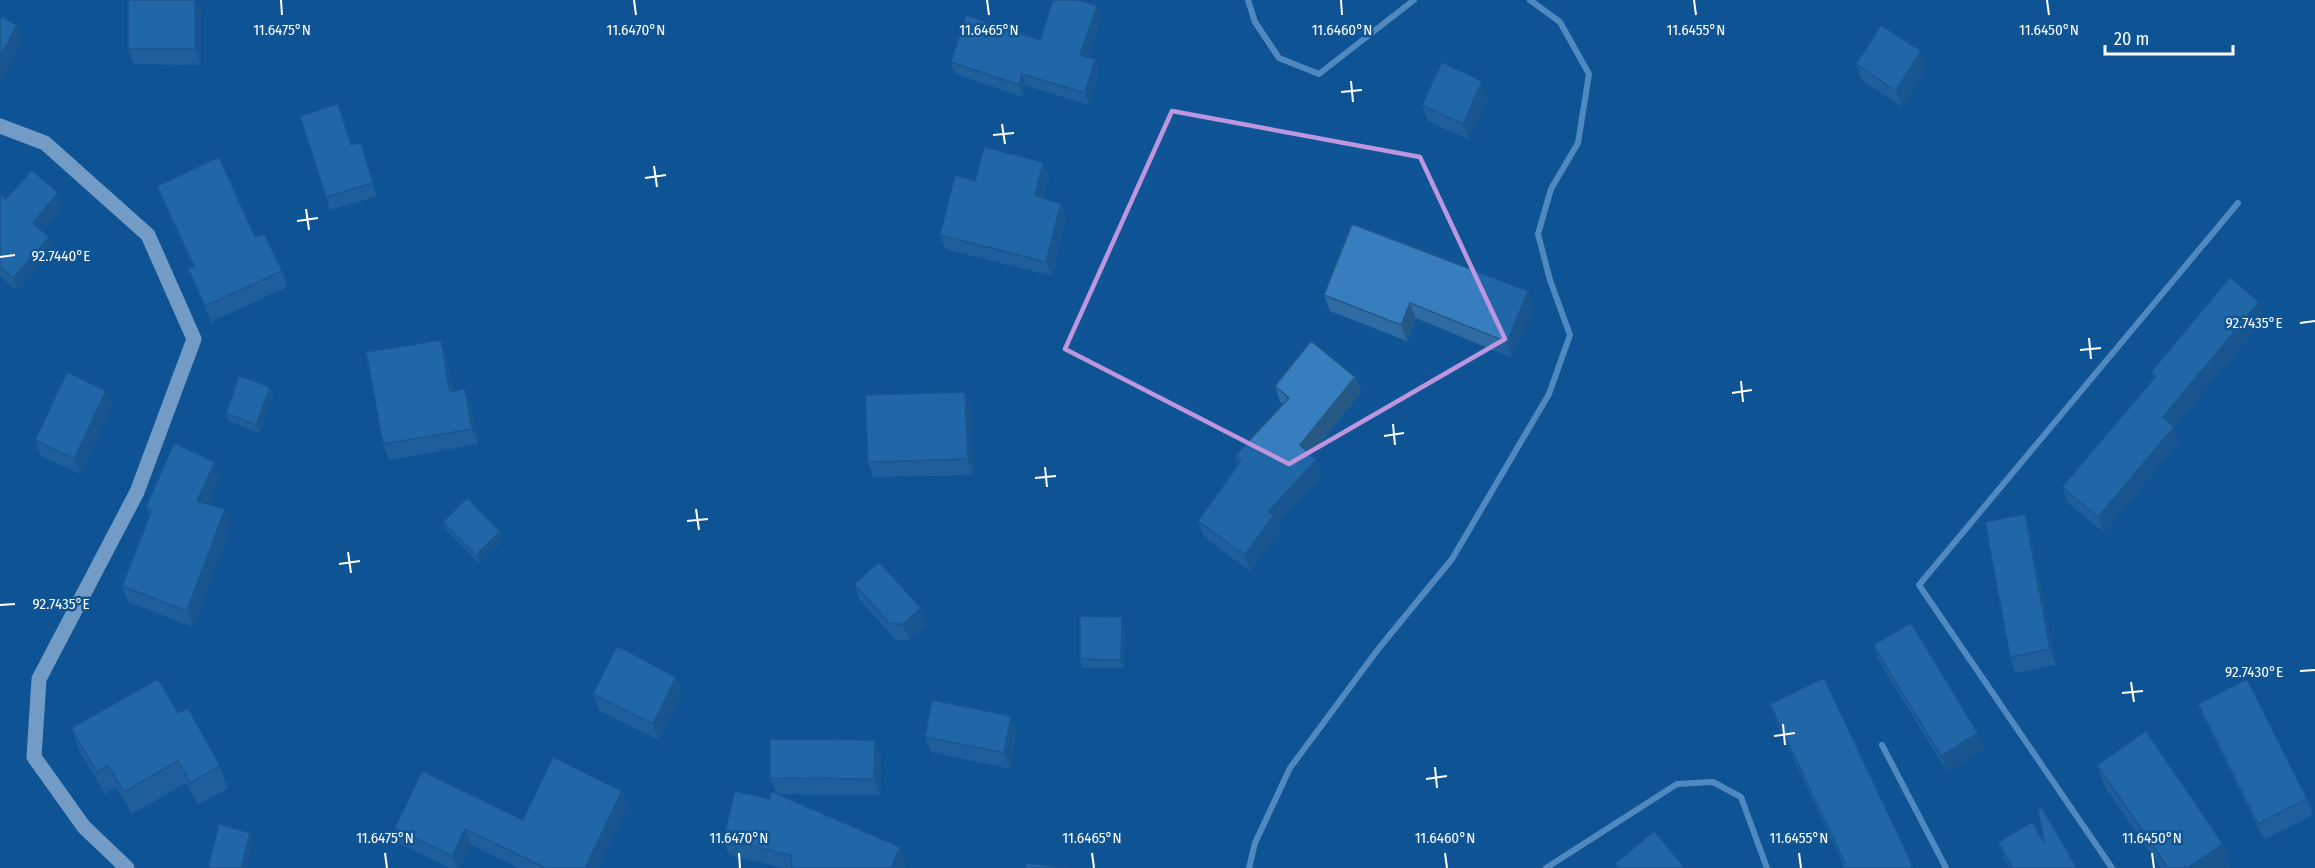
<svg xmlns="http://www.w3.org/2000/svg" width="2315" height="868" font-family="'Fira Sans Condensed',sans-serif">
	<rect width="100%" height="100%" fill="#0f5495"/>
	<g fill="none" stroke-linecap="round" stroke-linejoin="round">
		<path stroke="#9dcbf4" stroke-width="6" d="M 1248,0 L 1255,22 L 1279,58 L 1319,74 L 1414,0
			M 1882,745 L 1946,868
			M 1249,868 L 1255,843 L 1290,768 L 1379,648 L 1452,559 L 1549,394 L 1570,335 L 1550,280 L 1538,234 L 1551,189 L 1578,143 L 1589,74 L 1560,22 L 1530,0
			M 1546,868 L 1677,784 L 1713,782 L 1741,797 L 1767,868
			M 2112,868 L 1919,585 L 2238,203"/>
		<path stroke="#eaf4ff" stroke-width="15" d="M 0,126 L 45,143 L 148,235 L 194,339 L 137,492 L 39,679 L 34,757 L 84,827 L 127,868"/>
	</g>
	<path fill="#2f6ca3" d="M 201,12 L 201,65 L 134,64 L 128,49 Z
		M 1101,18 L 1088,57 L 1095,59 L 1099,71 L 1089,105 L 1027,86 L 1023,97 L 955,74 L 951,62 L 1040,40 Z
		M 1856,64 L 1927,67 L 1902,107 L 1861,80 Z
		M 1488,97 L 1469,140 L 1428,121 L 1422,105 Z
		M 343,116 L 352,145 L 361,143 L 377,196 L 330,210 L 326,197 Z
		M 1049,177 L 1043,198 L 1061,203 L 1066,217 L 1052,276 L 945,249 L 940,235 L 975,181 Z
		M 157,186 L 255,237 L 282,271 L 287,287 L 211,322 L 194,284 L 188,268 L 193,266 L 163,202 Z
		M 0,194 L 6,199 L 63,206 L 42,231 L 49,237 L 54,250 L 17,291 L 0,276 Z
		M 1324,295 L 1533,307 L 1512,358 L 1416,318 L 1407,341 L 1330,311 Z
		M 2265,318 L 2174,427 L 2179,442 L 2104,533 L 2068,503 L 2062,487 L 2154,379 L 2151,372 Z
		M 446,356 L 453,391 L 465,389 L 471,405 L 478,444 L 389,460 L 383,444 Z
		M 1355,377 L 1361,392 L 1311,455 L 1316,460 L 1322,476 L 1277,524 L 1280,531 L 1250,571 L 1204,537 L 1198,521 L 1238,465 L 1235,456 L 1283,404 L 1280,402 L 1275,386 Z
		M 270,387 L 273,396 L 259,433 L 229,421 L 226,413 Z
		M 106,391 L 112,407 L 80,474 L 41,456 L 35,440 Z
		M 965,392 L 971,408 L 973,475 L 873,477 L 868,462 Z
		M 220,477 L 208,505 L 231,525 L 193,627 L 128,602 L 122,586 L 149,516 L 146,507 Z
		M 2025,514 L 2030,530 L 2056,665 L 2015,673 L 2010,657 Z
		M 443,522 L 503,540 L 479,563 L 446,530 Z
		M 854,584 L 927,624 L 909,640 L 896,640 L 860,600 Z
		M 1125,625 L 1124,668 L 1083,668 L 1080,659 Z
		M 1873,645 L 1978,733 L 1984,749 L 1947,772 L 1879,661 Z
		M 682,692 L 658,740 L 599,710 L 593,694 Z
		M 1770,704 L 1904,847 L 1843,864 L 1778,726 Z
		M 2198,704 L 2307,799 L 2313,815 L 2264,840 L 2204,719 Z
		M 178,713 L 220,766 L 228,788 L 198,805 L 186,783 L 132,814 L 116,787 L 105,794 L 79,750 L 71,728 Z
		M 1016,732 L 1010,769 L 931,752 L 925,737 Z
		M 881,756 L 880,795 L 776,794 L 906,863 L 904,868 L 784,868 L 729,855 L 723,839 L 776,793 L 770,778 Z
		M 2097,765 L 2223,844 L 2231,866 L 2228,868 L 2161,868 L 2105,787 Z
		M 622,791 L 628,806 L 598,868 L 519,868 L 471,845 L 460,868 L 450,868 L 400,844 L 395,828 L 523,820 Z
		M 1998,842 L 2044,842 L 2077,868 L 2010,868 L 2004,858 Z"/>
	<path fill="#265885" d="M 195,0 L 196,0 L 201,12 L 201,65 L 195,49 Z
		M 1097,6 L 1101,18 L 1085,67 L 1080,55 Z
		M 17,25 L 23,41 L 1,82 L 0,80 L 0,57 Z
		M 1921,51 L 1927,67 L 1902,107 L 1896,91 Z
		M 1095,59 L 1099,71 L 1089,105 L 1085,93 Z
		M 1022,74 L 1027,86 L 1023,97 L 1019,85 Z
		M 1482,81 L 1488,97 L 1469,140 L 1463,124 Z
		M 1043,162 L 1049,177 L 1040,210 L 1035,196 Z
		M 58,193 L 63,206 L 38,236 L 33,223 Z
		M 1061,203 L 1066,217 L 1052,276 L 1046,262 Z
		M 49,237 L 54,250 L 17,291 L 13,278 Z
		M 1528,291 L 1533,307 L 1512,358 L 1507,342 Z
		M 2259,302 L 2265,318 L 2174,427 L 2179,442 L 2104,533 L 2098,517 L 2163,417 Z
		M 1410,303 L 1416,318 L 1407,341 L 1401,325 Z
		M 441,340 L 446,356 L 455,408 L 450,392 Z
		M 1355,377 L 1361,392 L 1306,461 L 1300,445 Z
		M 270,387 L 273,396 L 259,433 L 256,425 Z
		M 465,389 L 471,405 L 478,444 L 472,429 Z
		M 106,391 L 112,407 L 80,474 L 74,459 Z
		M 965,392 L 971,408 L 973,475 L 968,459 Z
		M 1316,460 L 1322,476 L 1277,524 L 1280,531 L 1250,571 L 1245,555 L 1268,512 Z
		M 215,462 L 220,477 L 203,517 L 197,501 Z
		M 225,509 L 231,525 L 193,627 L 187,611 Z
		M 2025,514 L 2030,530 L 2056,665 L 2050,649 Z
		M 500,531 L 503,540 L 479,563 L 476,555 Z
		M 921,608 L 927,624 L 909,640 L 903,624 Z
		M 1122,617 L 1125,625 L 1124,668 L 1121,660 Z
		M 676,677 L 682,692 L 658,740 L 653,724 Z
		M 1011,716 L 1016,732 L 1010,769 L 1004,753 Z
		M 1978,733 L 1984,749 L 1947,772 L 1941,756 Z
		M 875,740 L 881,756 L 880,795 L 874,779 Z
		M 622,791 L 628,806 L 598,868 L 585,868 Z
		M 465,829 L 471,845 L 460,868 L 457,868 L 452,856 Z
		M 250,833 L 253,841 L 247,868 L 241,868 Z
		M 2223,844 L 2231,866 L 2228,868 L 2187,868 Z
		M 900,847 L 906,863 L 904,868 L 891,868 Z"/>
	<path fill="#377ebe" stroke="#265885" stroke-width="1.5" d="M 128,0 L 195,0 L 195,49 L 128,49 Z
		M 1053,0 L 1078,0 L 1097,6 L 1080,55 L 1095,59 L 1085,93 L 1022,74 L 1019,85 L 951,62 L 966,15 L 1040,40 Z
		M 0,16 L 17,25 L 0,57 Z
		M 1881,25 L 1921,51 L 1896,91 L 1856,64 Z
		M 1442,62 L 1482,81 L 1463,124 L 1422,105 Z
		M 338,104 L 351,145 L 361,143 L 373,183 L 326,197 L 300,116 Z
		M 984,147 L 1043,162 L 1035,196 L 1061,203 L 1046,262 L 940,235 L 955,175 L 975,181 Z
		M 219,157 L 255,237 L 264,233 L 282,271 L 205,306 L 188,268 L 194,266 L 157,186 Z
		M 32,170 L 58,193 L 33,223 L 49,237 L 13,278 L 0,267 L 0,194 L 6,199 Z
		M 1352,224 L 1528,291 L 1507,342 L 1410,303 L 1401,325 L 1324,295 Z
		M 2230,277 L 2259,302 L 2163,417 L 2174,427 L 2098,517 L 2062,487 L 2156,376 L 2151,372 Z
		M 441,340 L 450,392 L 465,389 L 472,429 L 383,444 L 366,352 Z
		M 1311,341 L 1355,377 L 1300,445 L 1316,460 L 1268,512 L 1274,515 L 1245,555 L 1198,521 L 1241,461 L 1235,456 L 1289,398 L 1275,386 Z
		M 67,372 L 106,391 L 74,459 L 35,440 Z
		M 239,376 L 270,387 L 256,425 L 226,413 Z
		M 965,392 L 968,459 L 868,462 L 865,395 Z
		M 174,443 L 215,462 L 197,501 L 225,509 L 187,611 L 122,586 L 152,510 L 146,507 Z
		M 467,498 L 500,531 L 476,555 L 443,522 Z
		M 2025,514 L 2050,649 L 2010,657 L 1985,522 Z
		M 879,562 L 921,608 L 903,624 L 890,624 L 854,584 Z
		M 1080,616 L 1122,617 L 1121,660 L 1080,659 Z
		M 1911,623 L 1978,733 L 1941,756 L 1873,645 Z
		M 617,646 L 676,677 L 653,724 L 593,694 Z
		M 1824,678 L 1904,847 L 1913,868 L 1844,868 L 1842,864 L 1845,863 L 1770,704 Z
		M 158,679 L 178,713 L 188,708 L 220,766 L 190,783 L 178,761 L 124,792 L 108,765 L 97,772 L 71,728 Z
		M 2247,679 L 2307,799 L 2258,824 L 2198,704 Z
		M 932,700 L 1011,716 L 1004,753 L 925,737 Z
		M 2146,731 L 2223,844 L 2187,868 L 2168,868 L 2097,765 Z
		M 770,739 L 875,740 L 874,779 L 770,778 Z
		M 553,757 L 622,791 L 585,868 L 546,868 L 465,829 L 452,856 L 395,828 L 422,771 L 523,820 Z
		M 735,791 L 770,799 L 770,791 L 900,847 L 891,868 L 792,868 L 791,855 L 723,839 Z
		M 2042,808 L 2077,868 L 2013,868 L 1998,842 L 2032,822 L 2044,842 L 2038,809 Z
		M 219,824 L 250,833 L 241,868 L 208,868 Z
		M 1654,831 L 1685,868 L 1618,868 L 1615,864 Z
		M 1026,863 L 1069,868 L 1026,868 Z"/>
	<path d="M0 0H2315V868H0ZM 1172,111 L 1420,157 L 1505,339 L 1289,464 L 1065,349 Z" fill="#0f5495" fill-opacity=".55" fill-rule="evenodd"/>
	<path fill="none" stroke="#bd96df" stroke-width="4.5" stroke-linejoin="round" d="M 1172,111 L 1420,157 L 1505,339 L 1289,464 L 1065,349 Z"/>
	<path fill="none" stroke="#fff" stroke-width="2" d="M 281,0 L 282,15M 634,0 L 636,15M 987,0 L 989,15M 1341,0 L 1342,15M 1694,0 L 1696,15M 2047,0 L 2049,15M 1351,81 L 1353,102M 1341,92 L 1362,90M 1002,124 L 1005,144M 993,135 L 1014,133M 654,166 L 657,187M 645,178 L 666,175M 306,209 L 309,230M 297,221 L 318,218M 0,257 L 15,255M 2300,323 L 2315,321M 2089,338 L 2091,359M 2080,350 L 2101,348M 1741,381 L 1743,402M 1732,393 L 1752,390M 1393,424 L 1395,445M 1384,436 L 1404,433M 1045,467 L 1047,487M 1035,478 L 1056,476M 696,509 L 699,530M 687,521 L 708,519M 348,552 L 351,573M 339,564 L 360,561M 0,605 L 15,604M 2300,671 L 2315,670M 2131,682 L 2134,702M 2122,693 L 2143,691M 1783,724 L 1785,745M 1774,736 L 1795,733M 1435,767 L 1437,788M 1426,779 L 1447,776M 385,853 L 387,868M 739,853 L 740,868M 1092,853 L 1094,868M 1445,853 L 1447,868M 1799,853 L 1801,868M 2152,853 L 2154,868"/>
	<g font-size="15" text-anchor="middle" fill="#fff" stroke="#0f5495" stroke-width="5" stroke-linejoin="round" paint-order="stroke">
		<text x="282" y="35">11.6475°N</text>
		<text x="636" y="35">11.6470°N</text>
		<text x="989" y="35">11.6465°N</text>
		<text x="1342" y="35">11.6460°N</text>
		<text x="1696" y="35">11.6455°N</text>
		<text x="2049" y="35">11.6450°N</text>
		<text x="61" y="261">92.7440°E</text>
		<text x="2254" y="328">92.7435°E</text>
		<text x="61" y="609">92.7435°E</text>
		<text x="2254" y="677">92.7430°E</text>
		<text x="385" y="843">11.6475°N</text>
		<text x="739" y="843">11.6470°N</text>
		<text x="1092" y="843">11.6465°N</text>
		<text x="1445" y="843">11.6460°N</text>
		<text x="1799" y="843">11.6455°N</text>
		<text x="2152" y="843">11.6450°N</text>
	</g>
	<path d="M2105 45v9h128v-9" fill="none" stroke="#ffffff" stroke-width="3"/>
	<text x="2114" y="45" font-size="18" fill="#ffffff" stroke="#0f5495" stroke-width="4.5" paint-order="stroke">20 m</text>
</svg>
